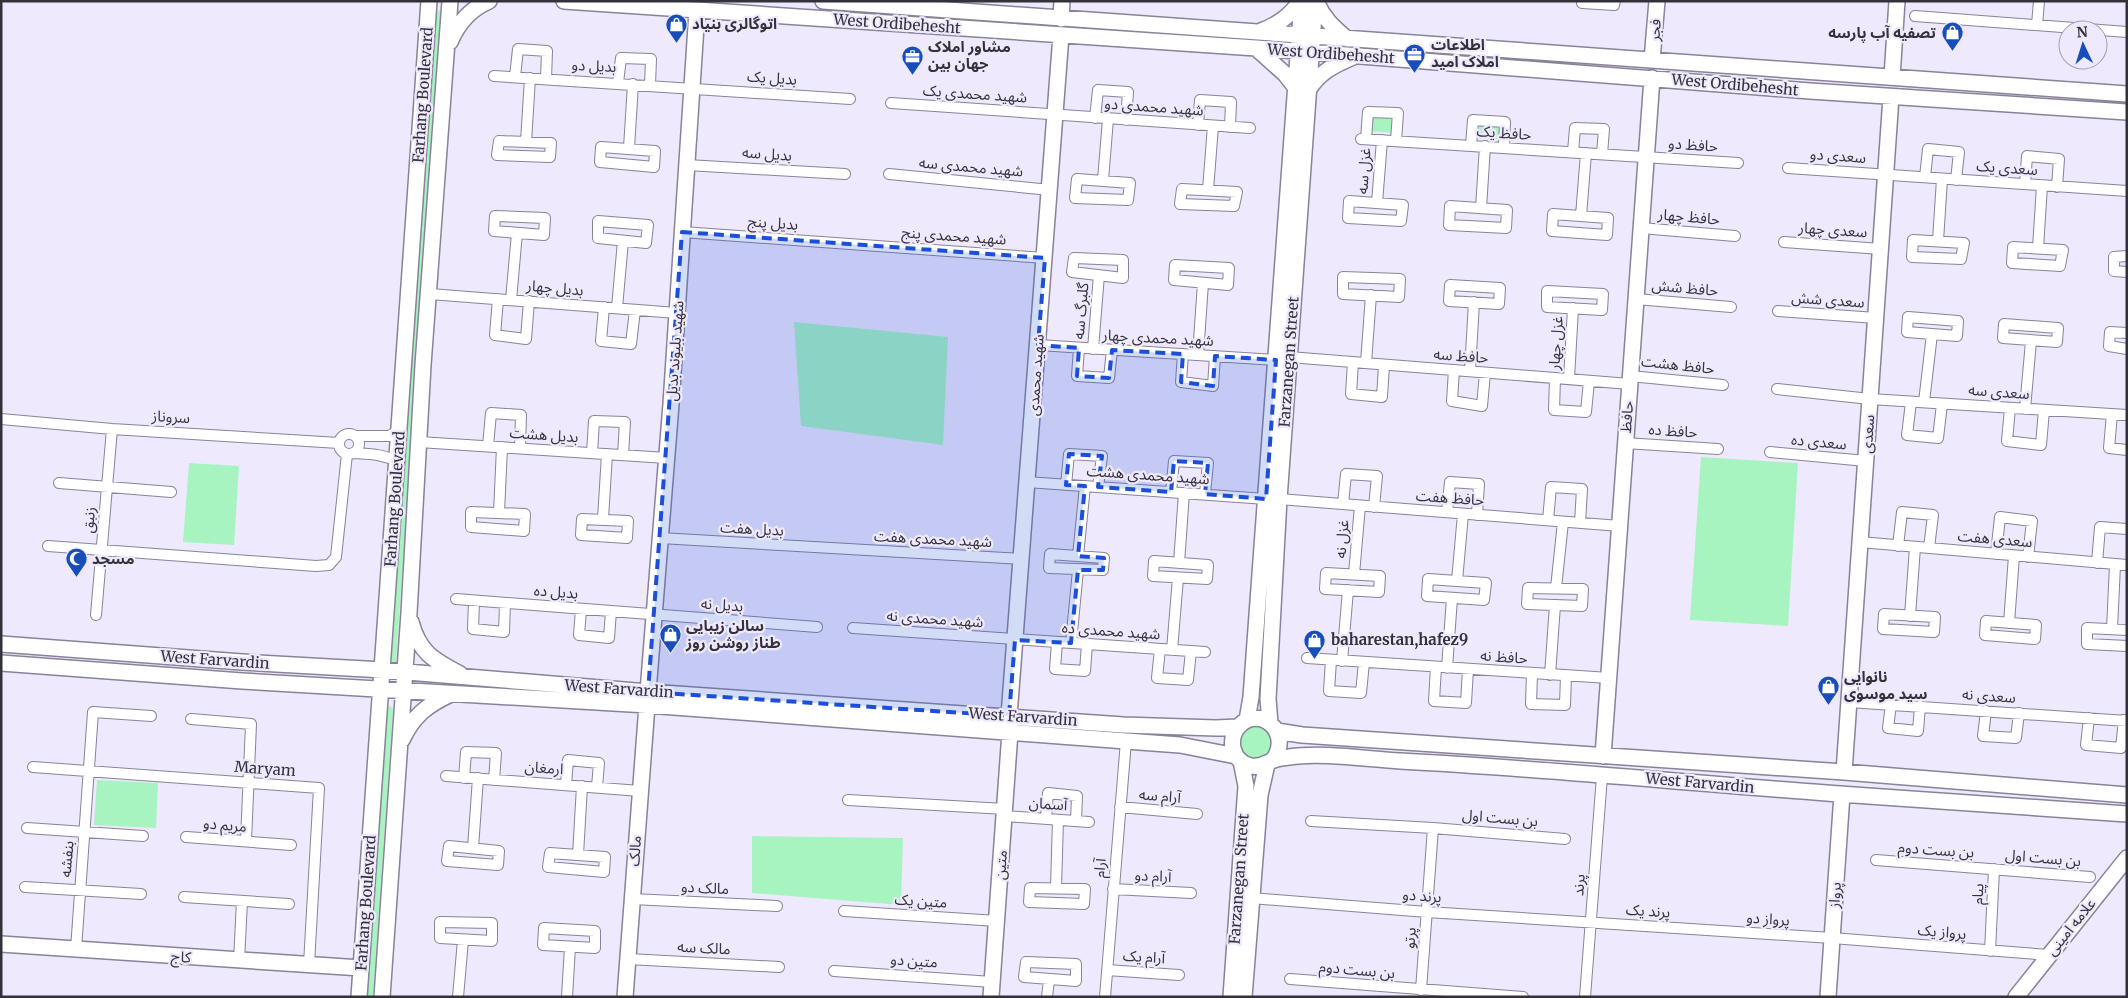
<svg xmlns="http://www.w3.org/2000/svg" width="2128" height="998" font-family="Merriweather,'Noto Sans Arabic',serif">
	<rect width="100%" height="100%" fill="#efe9fd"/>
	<path fill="#a7f4c1" d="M 439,10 L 442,14 L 396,661 L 394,664 L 391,664 L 436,14 Z
		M 1371,116 L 1395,118 L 1394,133 L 1370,131 Z
		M 1477,123 L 1501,124 L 1500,139 L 1476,138 Z
		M 794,322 L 948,337 L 943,445 L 801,426 Z
		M 1701,457 L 1798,463 L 1788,626 L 1690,620 Z
		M 189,463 L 239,466 L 234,545 L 183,542 Z
		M 390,706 L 393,709 L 373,997 L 366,997 L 387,709 Z
		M1239 743a17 17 0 1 1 34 0a17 17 0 1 1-34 0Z
		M 97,780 L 158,783 L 156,828 L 94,825 Z
		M 752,836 L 903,838 L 901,905 L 752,893 Z"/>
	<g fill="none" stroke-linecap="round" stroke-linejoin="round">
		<defs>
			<path id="street" d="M 1583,1 L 1582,3 L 1614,5 L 1615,1
				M 1915,16 L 2127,32
				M 2037,25 L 2039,1
				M 494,76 L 850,99
				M 515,77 L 518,49 L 547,51 L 546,79
				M 618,83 L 621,58 L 651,59 L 650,85
				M 891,103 L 1250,128
				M 1095,118 L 1098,90 L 1128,92 L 1126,120
				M 1198,125 L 1200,100 L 1231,102 L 1230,127
				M 1361,139 L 1738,163
				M 1366,139 L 1368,112 L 1398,113 L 1396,141
				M 499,141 L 551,143 L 550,157 L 497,155 Z
				M 526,142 L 530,78
				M 1471,146 L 1473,120 L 1505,122 L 1504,148
				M 601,147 L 655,151 L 654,167 L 600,162 Z
				M 629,148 L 633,84
				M 1573,152 L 1575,128 L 1604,129 L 1602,154
				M 687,165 L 845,174
				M 1788,168 L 2127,191
				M 889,174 L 1050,190
				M 1925,177 L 1928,149 L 1959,152 L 1956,180
				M 1077,179 L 1130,183 L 1128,200 L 1075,198 Z
				M 1103,180 L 1108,119
				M 2025,184 L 2027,156 L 2059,159 L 2057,187
				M 1182,189 L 1237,192 L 1234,206 L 1180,204 Z
				M 1208,190 L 1213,126
				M 1349,201 L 1403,205 L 1401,221 L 1348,218 Z
				M 1377,203 L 1382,140
				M 1450,206 L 1507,210 L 1506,228 L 1449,225 Z
				M 1481,208 L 1485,146
				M 1553,214 L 1608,218 L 1607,235 L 1552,231 Z
				M 495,216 L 545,218 L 544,235 L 494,231 Z
				M 1581,216 L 1586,153
				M 598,221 L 648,225 L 646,243 L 598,238 Z
				M 1641,228 L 1735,236
				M 682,232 L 1045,258
				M 1913,240 L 1964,243 L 1961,259 L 1912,257 Z
				M 1938,241 L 1942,179
				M 1784,242 L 1881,249
				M 2013,247 L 2063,250 L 2060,266 L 2012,263 Z
				M 2038,248 L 2042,186
				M 2127,256 L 2114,257 L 2114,271 L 2127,272
				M 1074,258 L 1123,260 L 1123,278 L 1072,272 Z
				M 1175,265 L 1229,268 L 1228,285 L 1174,280 Z
				M 1343,277 L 1400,279 L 1399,297 L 1343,294 Z
				M 1450,285 L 1500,288 L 1499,304 L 1449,301 Z
				M 1547,291 L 1603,294 L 1602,310 L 1547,307 Z
				M 430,294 L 677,313
				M 498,299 L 495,335 L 526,339 L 529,301
				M 1636,299 L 1731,307
				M 511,300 L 517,233
				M 604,307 L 601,341 L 631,344 L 635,310
				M 617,308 L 623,241
				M 1778,311 L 1876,318
				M 1908,317 L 1958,321 L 1957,336 L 1907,332 Z
				M 2004,324 L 2058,328 L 2057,342 L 2003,338 Z
				M 2127,333 L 2110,332 L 2109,346 L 2127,349
				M 1038,345 L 1276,360
				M 1079,348 L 1077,376 L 1109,378 L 1112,350
				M 1093,349 L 1099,275
				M 1183,354 L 1181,382 L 1213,386 L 1215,356
				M 1198,355 L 1203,283
				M 1289,357 L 1630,384
				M 1353,362 L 1351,394 L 1382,397 L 1384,365
				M 1366,363 L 1371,295
				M 1454,370 L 1452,401 L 1482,406 L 1485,373
				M 1470,371 L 1474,302
				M 1630,376 L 1723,385
				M 1555,378 L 1554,410 L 1586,412 L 1589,381
				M 1569,379 L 1573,308
				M 1777,389 L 1870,399 L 2127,415
				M 1911,402 L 1907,435 L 1938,438 L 1942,404
				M 1924,402 L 1932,334
				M 2010,408 L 2007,441 L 2041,445 L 2044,410
				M 2025,409 L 2031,341
				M 2112,414 L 2109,448 L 2127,450
				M 1,419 L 112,429 L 339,443
				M339 444a10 10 0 1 1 20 0a10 10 0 1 1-20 0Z
				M 356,436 L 389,436 L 400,430
				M 419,442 L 667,458
				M 1625,443 L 1718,449
				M 488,446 L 491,413 L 521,415 L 520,448
				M 1770,452 L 1866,461
				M 354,453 C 369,454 384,454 398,462
				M 592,453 L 594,421 L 625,422 L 623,455
				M 1027,482 L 1266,499
				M 59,483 L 171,492
				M 1066,485 L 1069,454 L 1102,456 L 1098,487
				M 1171,492 L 1174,461 L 1208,463 L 1205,494
				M 1279,499 L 1620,526
				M 1343,504 L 1346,474 L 1377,476 L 1374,507
				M 471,512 L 525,514 L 524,531 L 471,527 Z
				M 1447,512 L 1450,482 L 1479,484 L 1477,515
				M 499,513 L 502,447
				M 582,519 L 628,521 L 627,538 L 581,535 Z
				M 603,519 L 607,454
				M 1548,520 L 1551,487 L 1582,489 L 1580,523
				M 660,538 L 1021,559
				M 1860,542 L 2127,565
				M 48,546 L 316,566 L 329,565 L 336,557 L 347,454
				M 1898,546 L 1902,512 L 1933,515 L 1929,548
				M 1050,554 L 1104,558 L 1103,570 L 1049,568 Z
				M 1996,554 L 2000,517 L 2032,521 L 2028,557
				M 1078,556 L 1085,486
				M 1154,561 L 1208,565 L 1207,579 L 1153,576 Z
				M 1179,563 L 1184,493
				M 2097,563 L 2100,527 L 2127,529
				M 1326,573 L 1380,576 L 1379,592 L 1325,589 Z
				M 1354,574 L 1360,506
				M 1428,579 L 1486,583 L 1484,600 L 1427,596 Z
				M 1457,581 L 1463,514
				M 1528,588 L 1583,589 L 1582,606 L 1527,604 Z
				M 1556,588 L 1563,522
				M 456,599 L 817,627
				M 474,601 L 473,629 L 504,632 L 505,603
				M 581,609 L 579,635 L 609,638 L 611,611
				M 1884,614 L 1935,617 L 1934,632 L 1883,629 Z
				M 96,615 L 112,429
				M 1910,616 L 1915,547
				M 1986,621 L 2036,625 L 2035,639 L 1985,635 Z
				M 2009,623 L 2014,556
				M 853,628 L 1205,652
				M 2112,629 L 2115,565
				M 2127,630 L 2087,628 L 2087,644 L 2127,646
				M 1057,642 L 1055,669 L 1085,671 L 1087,644
				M 1071,643 L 1078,570
				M 1160,649 L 1157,678 L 1188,680 L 1191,651
				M 1172,650 L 1178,578
				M 1307,658 L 1609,678
				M 1331,660 L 1329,691 L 1361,693 L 1364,662
				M 1342,661 L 1348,590
				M 1436,667 L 1434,701 L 1466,703 L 1468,669
				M 1447,668 L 1452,598
				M 1532,673 L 1531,704 L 1565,705 L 1566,676
				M 1550,675 L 1555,605
				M 1849,702 L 2127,721
				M 1891,704 L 1888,728 L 1918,731 L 1920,706
				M 1986,711 L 1983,736 L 2016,738 L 2019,713
				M 2089,718 L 2086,745 L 2121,748 L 2124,720
				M 191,719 L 251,724 L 246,841 L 186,837 L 291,845
				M 33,767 L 319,788 L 309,964
				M 446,776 L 640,791
				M 464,778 L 466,752 L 496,753 L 494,780
				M 566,785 L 568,760 L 599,763 L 597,787
				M 848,800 L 1005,809
				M 1120,807 L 1197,814
				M 1005,816 L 1089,822
				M 1046,819 L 1048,793 L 1077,796 L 1076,821
				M 1311,821 L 1433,828 L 1565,839
				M 27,828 L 143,836
				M 449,846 L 499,851 L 498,865 L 447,861 Z
				M 473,848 L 478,778
				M 550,853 L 605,857 L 604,872 L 548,867 Z
				M 578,855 L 582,786
				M 1876,860 L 2090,877
				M 25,887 L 141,894
				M 1030,888 L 1085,889 L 1084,904 L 1029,902 Z
				M 1056,888 L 1058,820
				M 1113,889 L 1191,893
				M 184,897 L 289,904
				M 1251,898 L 1427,912 L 1832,938 L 2049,955
				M 632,899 L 777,906
				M 844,911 L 997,921
				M 440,922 L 492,923 L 492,941 L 440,938 Z
				M 544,928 L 595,931 L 595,948 L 543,945 Z
				M 76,949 L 93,712 L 151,716
				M 1990,951 L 1994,869
				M 628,959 L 779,967
				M 239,961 L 242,901
				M 1026,962 L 1076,964 L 1076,981 L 1024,977 Z
				M 1107,970 L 1179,975
				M 834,971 L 992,982
				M 1290,979 L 1523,997
				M 1421,990 L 1433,828
				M 458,997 L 463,940
				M 567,997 L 570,947
				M 1047,997 L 1049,980
				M 1105,997 L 1126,741
				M 1585,997 L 1602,776"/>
			<path id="secondary" d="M 564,1 L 1256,48 L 1810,91 L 2127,112
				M 823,1 L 2127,94
				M 1316,1 C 1323,18 1333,27 1347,39
				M 1061,19 L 1062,1
				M 1261,31 C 1277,25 1291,16 1300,1
				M 450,42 C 458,23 470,9 489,1
				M 1256,48 L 1285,74 L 1296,88
				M 1652,60 L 1657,1
				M 1892,77 L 1897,1
				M 1309,89 C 1320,72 1334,65 1353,57
				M 411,622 C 419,652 433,660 460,674
				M 1,644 L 242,662 L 383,670 L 648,692 L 1123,725 L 1216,728 L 1238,727
				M 1,663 L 242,681 L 647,705 L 1126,741 L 1180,745 L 1236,756
				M 648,692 L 671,404 L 697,11
				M 1009,716 L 1061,35
				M 1247,720 L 1251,697 L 1302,1
				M 1270,723 L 1268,699 L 1279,499 L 1315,1
				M 1277,731 L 1302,735 L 1844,772 L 2127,795
				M 402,740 C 413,716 427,705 451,694
				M 1603,756 L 1652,78
				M 1273,760 C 1293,733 1260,704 1239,726 C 1227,739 1232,762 1251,766 C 1261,768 1265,763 1274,760 C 1278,758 1284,758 1289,757 C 1322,752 1366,759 1400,761 C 1538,768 1676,782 1814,792 C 1918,800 2022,807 2127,814
				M 1844,772 L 1891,97
				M 1,944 L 361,968
				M 359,997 L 429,1
				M 382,997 L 409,613 L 423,365 L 450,1
				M 625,997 L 647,705
				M 991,997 L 1010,732
				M 1231,997 L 1246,786 L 1241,761
				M 1244,997 L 1260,795 L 1267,764
				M 1828,997 L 1842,794
				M 2016,997 L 2127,858"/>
		</defs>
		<use href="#street" stroke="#898299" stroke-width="12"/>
		<use href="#secondary" stroke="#898299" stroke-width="18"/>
		<use href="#street" stroke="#fff" stroke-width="10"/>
		<use href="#secondary" stroke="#fff" stroke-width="15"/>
	</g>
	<path fill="#1d4ed8" fill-opacity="0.2" stroke="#1d4ed8" stroke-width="4" stroke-dasharray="10 6" stroke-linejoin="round" d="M 682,232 L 1045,258 L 1038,345 L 1079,348 L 1077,376 L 1109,378 L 1112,350 L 1183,354 L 1181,382 L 1213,386 L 1215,356 L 1276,360 L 1266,499 L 1205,494 L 1208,463 L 1174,461 L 1171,492 L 1098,487 L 1102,456 L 1069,454 L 1066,485 L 1085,486 L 1078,556 L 1104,558 L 1103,570 L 1078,570 L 1071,643 L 1015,640 L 1009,716 L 648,692 Z"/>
	<defs>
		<symbol id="shop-pin" viewBox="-11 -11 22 30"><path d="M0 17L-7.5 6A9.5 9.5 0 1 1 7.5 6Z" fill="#174eba" stroke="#efe9fd"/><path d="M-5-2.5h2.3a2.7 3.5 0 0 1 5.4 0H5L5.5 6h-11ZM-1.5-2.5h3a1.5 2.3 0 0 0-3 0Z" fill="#fff"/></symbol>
		<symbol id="office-pin" viewBox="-11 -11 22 30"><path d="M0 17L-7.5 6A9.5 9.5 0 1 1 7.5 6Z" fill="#174eba" stroke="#efe9fd"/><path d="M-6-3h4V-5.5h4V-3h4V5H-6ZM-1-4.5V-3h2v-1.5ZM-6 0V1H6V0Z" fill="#fff"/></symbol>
		<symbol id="mosque-pin" viewBox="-11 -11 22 30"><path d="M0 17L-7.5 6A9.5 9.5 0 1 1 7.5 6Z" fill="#174eba" stroke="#efe9fd"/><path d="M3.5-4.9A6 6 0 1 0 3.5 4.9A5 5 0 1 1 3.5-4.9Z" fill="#fff"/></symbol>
	</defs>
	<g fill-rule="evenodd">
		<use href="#shop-pin" x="664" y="12" width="25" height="34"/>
		<use href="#shop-pin" x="1940" y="20" width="25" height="34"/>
		<use href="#office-pin" x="1402" y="42" width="25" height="34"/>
		<use href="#office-pin" x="900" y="44" width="25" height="34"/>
		<use href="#mosque-pin" x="64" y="546" width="25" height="34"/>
		<use href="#shop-pin" x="658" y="622" width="25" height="34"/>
		<use href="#shop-pin" x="1302" y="628" width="25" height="34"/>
		<use href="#shop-pin" x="1816" y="674" width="25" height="34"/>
	</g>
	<g text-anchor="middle" stroke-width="4.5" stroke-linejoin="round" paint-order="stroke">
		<g font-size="15" font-weight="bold" fill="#34313b" stroke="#efe9fd" text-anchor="start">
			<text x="692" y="29">اتوگالری بنیاد</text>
			<text x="1936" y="38" text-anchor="end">تصفیه آب پارسه</text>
			<text x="1431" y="50">اطلاعات<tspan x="1431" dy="17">املاک امید</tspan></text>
			<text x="928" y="52">مشاور املاک<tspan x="928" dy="17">جهان بین</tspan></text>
			<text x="92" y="564">مسجد</text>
			<text x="686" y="631">سالن زیبایی<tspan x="686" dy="17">طناز روشن روز</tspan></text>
			<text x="1331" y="645">baharestan,hafez9</text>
			<text x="1844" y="682">نانوایی<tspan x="1844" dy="17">سید موسوی</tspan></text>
		</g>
		<g font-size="15" fill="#34313b" stroke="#efe9fd">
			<text transform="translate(897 24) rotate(4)" y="5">West Ordibehesht</text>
			<text transform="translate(1655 30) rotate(-86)" y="5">فجر</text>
			<text transform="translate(1331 54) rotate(4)" y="5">West Ordibehesht</text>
			<text transform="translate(594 66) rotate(3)" y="5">بدیل دو</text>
			<text transform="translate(772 78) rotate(4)" y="5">بدیل یک</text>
			<text transform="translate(1735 85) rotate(5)" y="5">West Ordibehesht</text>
			<text transform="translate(975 94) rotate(4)" y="5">شهید محمدی یک</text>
			<text transform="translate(423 95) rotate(-86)" y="5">Farhang Boulevard</text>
			<text transform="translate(1154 107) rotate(4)" y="5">شهید محمدی دو</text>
			<text transform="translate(1504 133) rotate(4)" y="5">حافظ یک</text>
			<text transform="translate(1693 145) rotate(4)" y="5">حافظ دو</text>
			<text transform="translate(767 154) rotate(4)" y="5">بدیل سه</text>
			<text transform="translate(1838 156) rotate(4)" y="5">سعدی دو</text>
			<text transform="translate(971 167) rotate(5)" y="5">شهید محمدی سه</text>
			<text transform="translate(2007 168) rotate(4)" y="5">سعدی یک</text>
			<text transform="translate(1364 171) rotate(-86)" y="5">غزل سه</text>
			<text transform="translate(1689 217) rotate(5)" y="5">حافظ چهار</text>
			<text transform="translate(773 223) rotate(4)" y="5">بدیل پنج</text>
			<text transform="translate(1833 230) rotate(4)" y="5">سعدی چهار</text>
			<text transform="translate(954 236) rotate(4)" y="5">شهید محمدی پنج</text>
			<text transform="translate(555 288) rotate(5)" y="5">بدیل چهار</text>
			<text transform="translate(1685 288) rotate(5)" y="5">حافظ شش</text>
			<text transform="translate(1828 300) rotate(4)" y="5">سعدی شش</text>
			<text transform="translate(1081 311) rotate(-85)" y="5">گلبرگ سه</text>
			<text transform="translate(1158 338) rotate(3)" y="5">شهید محمدی چهار</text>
			<text transform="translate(1556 343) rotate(-86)" y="5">غزل چهار</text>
			<text transform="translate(675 351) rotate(-86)" y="5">شهید بلیوند بدیل</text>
			<text transform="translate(1461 356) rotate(4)" y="5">حافظ سه</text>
			<text transform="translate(1289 362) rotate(-86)" y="5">Farzanegan Street</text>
			<text transform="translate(1678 365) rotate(6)" y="5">حافظ هشت</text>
			<text transform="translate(1036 375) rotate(-86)" y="5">شهید محمدی</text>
			<text transform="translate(1999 392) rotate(4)" y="5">سعدی سه</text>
			<text transform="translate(171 417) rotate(3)" y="5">سروناز</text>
			<text transform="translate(1627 417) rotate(-86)" y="5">حافظ</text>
			<text transform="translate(1673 431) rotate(4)" y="5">حافظ ده</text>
			<text transform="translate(1868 434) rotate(-86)" y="5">سعدی</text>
			<text transform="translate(544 435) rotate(4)" y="5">بدیل هشت</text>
			<text transform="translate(1819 442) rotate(5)" y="5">سعدی ده</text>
			<text transform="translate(1148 475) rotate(4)" y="5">شهید محمدی هشت</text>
			<text transform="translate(1450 498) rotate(4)" y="5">حافظ هفت</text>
			<text transform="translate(395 499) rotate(-86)" y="5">Farhang Boulevard</text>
			<text transform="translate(89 520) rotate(-85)" y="5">زنبق</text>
			<text transform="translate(752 529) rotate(3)" y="5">بدیل هفت</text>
			<text transform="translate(933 539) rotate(3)" y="5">شهید محمدی هفت</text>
			<text transform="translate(1342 539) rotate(-85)" y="5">غزل نه</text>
			<text transform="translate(1995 539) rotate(5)" y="5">سعدی هفت</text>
			<text transform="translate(556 592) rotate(4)" y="5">بدیل ده</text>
			<text transform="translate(722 605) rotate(4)" y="5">بدیل نه</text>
			<text transform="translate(935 619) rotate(4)" y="5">شهید محمدی نه</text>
			<text transform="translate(1111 631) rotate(4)" y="5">شهید محمدی ده</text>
			<text transform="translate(1504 657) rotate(4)" y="5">حافظ نه</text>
			<text transform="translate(215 660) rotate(4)" y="5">West Farvardin</text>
			<text transform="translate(619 689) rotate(4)" y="5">West Farvardin</text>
			<text transform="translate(1989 696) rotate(4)" y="5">سعدی نه</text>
			<text transform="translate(1023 717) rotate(4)" y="5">West Farvardin</text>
			<text transform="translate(544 768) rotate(4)" y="5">ارمغان</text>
			<text transform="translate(265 769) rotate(4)" y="5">Maryam</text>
			<text transform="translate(1700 783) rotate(5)" y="5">West Farvardin</text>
			<text transform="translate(1160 796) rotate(5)" y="5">آرام سه</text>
			<text transform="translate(1048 804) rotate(4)" y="5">آسمان</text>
			<text transform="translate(1500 818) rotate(5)" y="5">بن بست اول</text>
			<text transform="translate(225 825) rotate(5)" y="5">مریم دو</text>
			<text transform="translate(1936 850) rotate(4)" y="5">بن بست دوم</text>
			<text transform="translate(635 851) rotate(-86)" y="5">مالک</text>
			<text transform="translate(2043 858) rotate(5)" y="5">بن بست اول</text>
			<text transform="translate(67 859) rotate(-85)" y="5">بنفشه</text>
			<text transform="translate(1001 865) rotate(-86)" y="5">متین</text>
			<text transform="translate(1100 868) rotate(-85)" y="5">آرام</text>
			<text transform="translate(1153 876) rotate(3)" y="5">آرام دو</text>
			<text transform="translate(1239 879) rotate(-86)" y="5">Farzanegan Street</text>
			<text transform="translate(1579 885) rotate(-86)" y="5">پرند</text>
			<text transform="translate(705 888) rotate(3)" y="5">مالک دو</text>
			<text transform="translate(1978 894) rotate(-87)" y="5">پیام</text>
			<text transform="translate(1835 895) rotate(-86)" y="5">پرواز</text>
			<text transform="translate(1422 896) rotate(4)" y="5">پرند دو</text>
			<text transform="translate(921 901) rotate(4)" y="5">متین یک</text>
			<text transform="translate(366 903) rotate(-86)" y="5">Farhang Boulevard</text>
			<text transform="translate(1648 911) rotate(4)" y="5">پرند یک</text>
			<text transform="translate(1768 919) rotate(4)" y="5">پرواز دو</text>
			<text transform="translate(2071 927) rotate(-51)" y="5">علامه امینی</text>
			<text transform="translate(1942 932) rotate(5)" y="5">پرواز یک</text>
			<text transform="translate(1410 938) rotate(-86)" y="5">پرتو</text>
			<text transform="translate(704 948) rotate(3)" y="5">مالک سه</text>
			<text transform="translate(181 957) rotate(4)" y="5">کاج</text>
			<text transform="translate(1144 957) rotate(4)" y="5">آرام یک</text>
			<text transform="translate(914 961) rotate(4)" y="5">متین دو</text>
			<text transform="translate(1357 970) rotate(5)" y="5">بن بست دوم</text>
		</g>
	</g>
	<rect width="2128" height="998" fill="none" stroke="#34313b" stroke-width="5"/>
	<g transform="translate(2083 45) rotate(356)"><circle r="24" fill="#efe9fd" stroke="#a49faf"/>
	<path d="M0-4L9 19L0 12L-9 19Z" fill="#174eba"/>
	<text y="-8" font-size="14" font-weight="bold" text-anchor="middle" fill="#34313b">N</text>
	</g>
</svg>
